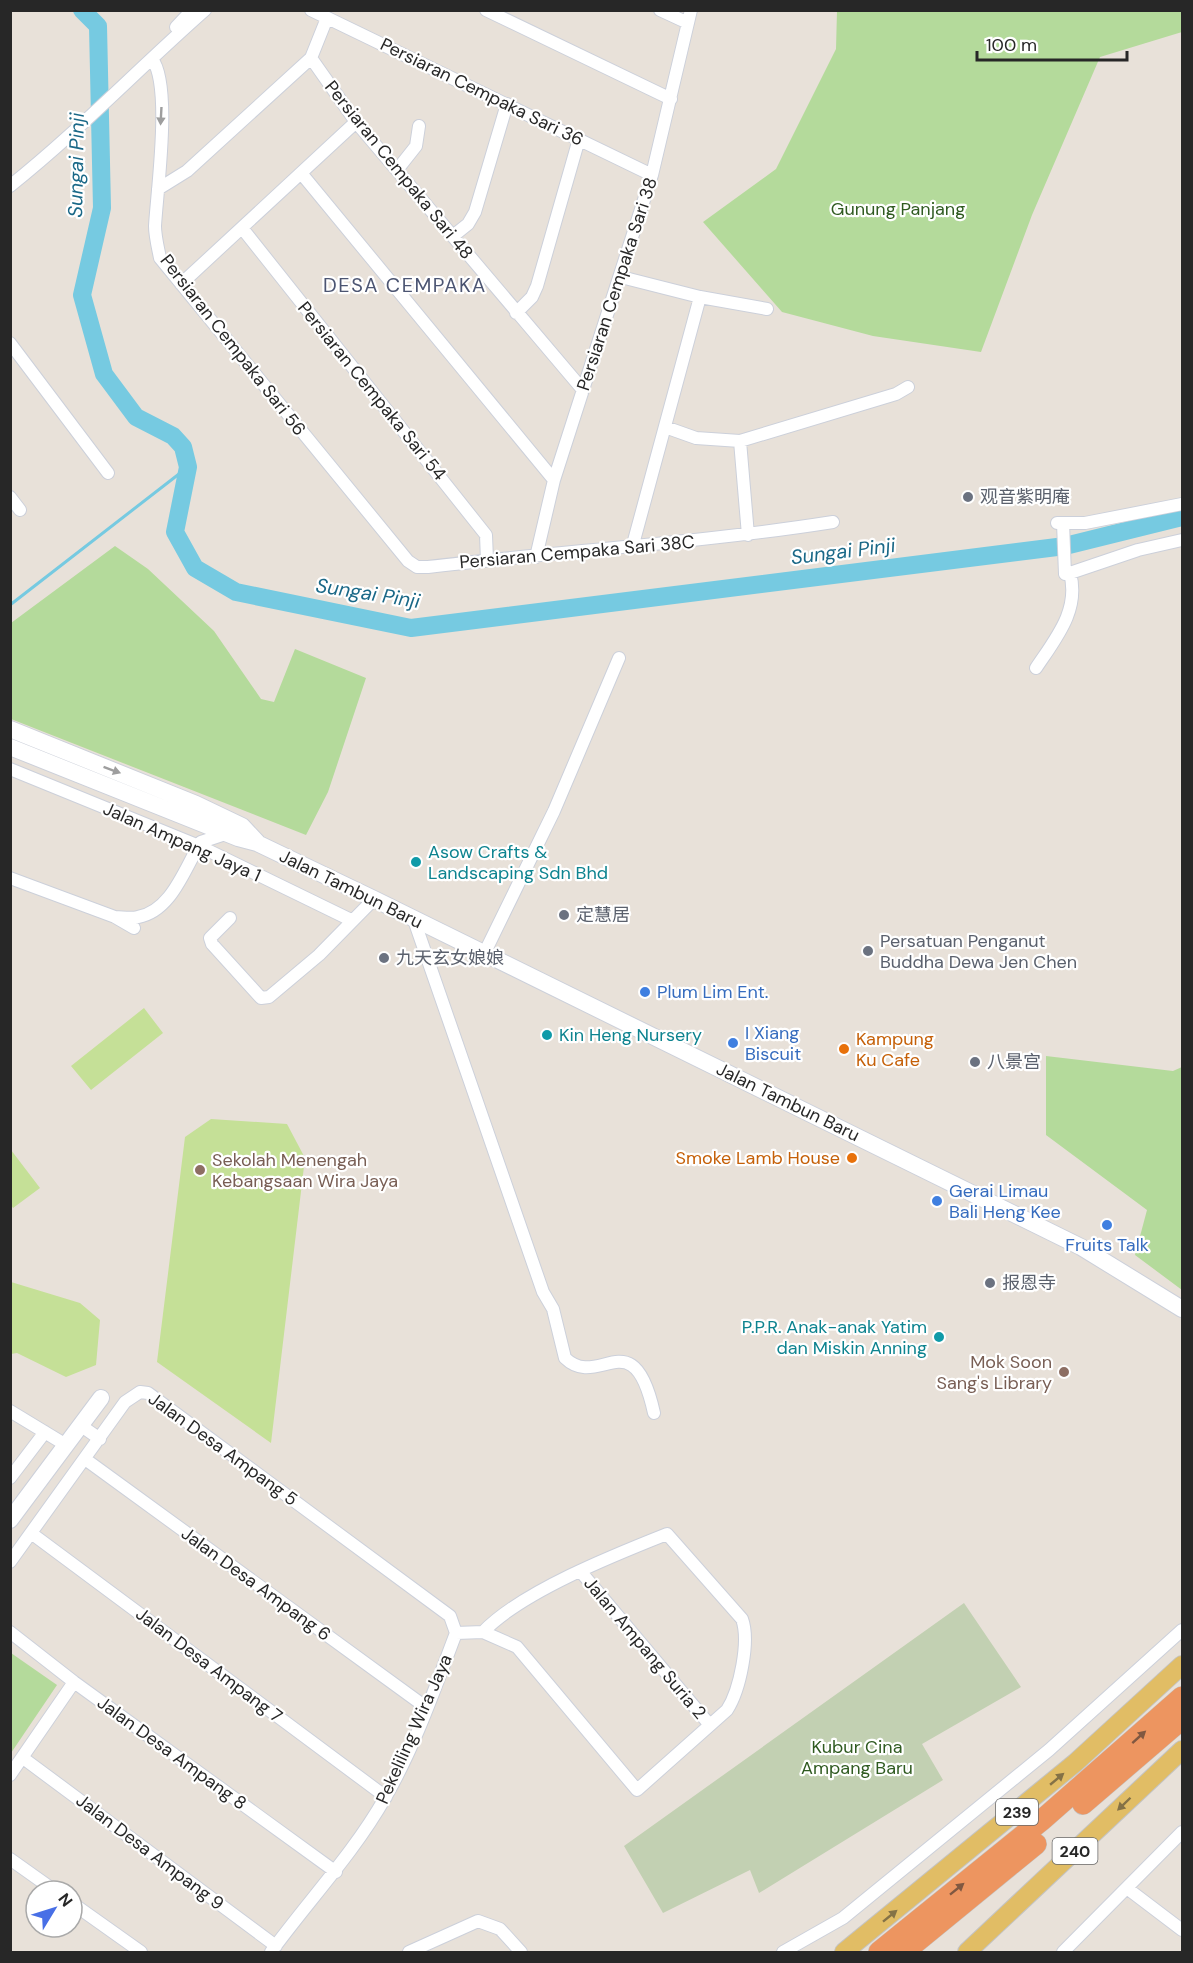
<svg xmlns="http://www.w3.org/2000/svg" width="1193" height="1963" font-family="'DM Sans','Noto Sans SC',sans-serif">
	<rect width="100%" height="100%" fill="#e8e1d9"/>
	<path fill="#b4da9b" d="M 837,11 L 1182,11 L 1182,32 L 1100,57 L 1032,215 L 981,352 L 873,336 L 782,312 L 703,222 L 776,169 L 836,49 Z
		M 115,546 L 148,569 L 214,631 L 261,699 L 274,702 L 295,649 L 366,678 L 328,792 L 306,835 L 11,719 L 11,623 Z
		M 1046,1056 L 1173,1071 L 1182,1067 L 1182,1290 L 1135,1255 L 1147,1210 L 1046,1135 Z
		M 11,1653 L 57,1685 L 11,1753 Z"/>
	<path fill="#c2d0b2" d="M 964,1603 L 1021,1687 L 922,1744 L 943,1780 L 759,1893 L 750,1870 L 663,1913 L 624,1846 Z"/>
	<path fill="#c5e097" d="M 144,1008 L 163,1033 L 91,1090 L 71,1066 Z
		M 211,1119 L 287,1124 L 305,1158 L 271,1443 L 157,1362 L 185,1137 Z
		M 11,1150 L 40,1188 L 13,1208 L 11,1205 Z
		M 11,1282 L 80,1303 L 100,1320 L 96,1365 L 66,1377 L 17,1353 L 11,1354 Z"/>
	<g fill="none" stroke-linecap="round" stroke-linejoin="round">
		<path stroke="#76cae1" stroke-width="3" d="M 10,605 L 188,467"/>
		<path stroke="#76cae1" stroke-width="18" d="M 82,10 L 98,26 L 102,208 L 82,295 L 104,374 L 136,417 L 173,436 L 183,447 L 188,467 L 175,532 L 195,568 L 236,592 L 411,628 L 1065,546 L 1182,517"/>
		<defs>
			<path id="street" d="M 311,10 L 652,175
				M 486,10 L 671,99
				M 660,10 L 688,23
				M 176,27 L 192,10
				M 311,58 L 356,122 L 583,390
				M 152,59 C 172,85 157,190 155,226 C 155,236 158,248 160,258 L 408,561 L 417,567 L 428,567 C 563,551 699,543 833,522
				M 397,170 L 416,146 L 419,126
				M 301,173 L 554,480
				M 10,186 C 79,131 139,68 205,10
				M 158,189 L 187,171 L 311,58 L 327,18
				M 242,228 L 486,535 L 487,560
				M 453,236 L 468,224 L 475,212 L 507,104
				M 621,277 L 700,297 L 767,309
				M 181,284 L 356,122
				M 516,313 L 532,297 L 537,286 L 579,139
				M 10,343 L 108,473
				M 665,427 L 696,438 L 740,441 L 896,394 L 908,387
				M 740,441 L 748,535
				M 10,497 L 20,510
				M 1057,523 L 1085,523 L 1182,504
				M 632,548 L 700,297
				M 536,557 L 554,480 L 652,175 L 691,10
				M 1070,573 L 1138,550 L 1182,540
				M 1036,668 C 1056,638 1080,610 1070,573 L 1065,574 L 1063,523
				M 10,769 L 199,846 L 351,920
				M 10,878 L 115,917 L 134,928
				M 115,917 C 122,917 131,919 138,917 C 172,911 185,867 201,842 L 228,833
				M 230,918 L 210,938 L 212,944 L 261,998 L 269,997 L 319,955 L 374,899
				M 414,920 L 543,1292 L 553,1309 L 565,1358 C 599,1391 633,1318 654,1413
				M 484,954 L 554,811 L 619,658
				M 10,1411 L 66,1445
				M 80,1425 L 100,1439
				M 85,1459 L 427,1708
				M 10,1478 L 45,1432
				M 31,1533 L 386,1797
				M 10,1562 L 125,1402 L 140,1392 L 148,1393 L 450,1616 L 456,1633 C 435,1688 415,1746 385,1798 C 353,1854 309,1900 271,1952
				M 581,1572 L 709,1724
				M 10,1632 L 74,1682 L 336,1872
				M 456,1633 L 483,1632 L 517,1647 L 637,1790 L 727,1710 C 740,1690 750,1641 742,1619 L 667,1534 C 614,1555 521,1592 483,1632
				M 23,1758 L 276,1946
				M 10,1775 L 74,1682
				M 10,1859 L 55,1891
				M 1128,1889 L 1182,1930
				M 72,1903 L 141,1952
				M 409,1952 L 478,1921 L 500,1929 L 521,1952
				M 783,1952 L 843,1918 L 1049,1750 L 1182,1630
				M 1063,1952 L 1182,1832"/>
			<path id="secondary" d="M 10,729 L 196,804 L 242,826 L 257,842
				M 10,747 L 238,838 L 257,843 L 374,899 L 1081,1247 L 1182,1309
				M 10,1520 L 101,1398"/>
			<path id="primary" d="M 844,1952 L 1075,1763 L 1182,1665
				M 967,1952 L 1182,1750"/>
			<path id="highway" d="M 1083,1804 L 1182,1719
				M 879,1952 L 1042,1820 L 1182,1697
				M 904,1952 L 1036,1844"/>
		</defs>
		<use href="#street" stroke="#ccd0da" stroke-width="14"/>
		<use href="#secondary" stroke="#ccd0da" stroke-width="18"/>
		<use href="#primary" stroke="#c3c3c3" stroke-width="20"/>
		<use href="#highway" stroke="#c3c3c3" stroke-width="22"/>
		<use href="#street" stroke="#fff" stroke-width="12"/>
		<use href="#secondary" stroke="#fff" stroke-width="16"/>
		<use href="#primary" stroke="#e1bd65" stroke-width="18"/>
		<use href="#highway" stroke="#ed9560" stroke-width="21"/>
	</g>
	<defs><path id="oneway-solid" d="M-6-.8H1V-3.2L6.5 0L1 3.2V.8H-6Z" transform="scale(1.5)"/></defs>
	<g fill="#9e9e9e">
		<use href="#oneway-solid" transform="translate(161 116) rotate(93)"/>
		<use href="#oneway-solid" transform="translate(112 770) rotate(20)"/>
	</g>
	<g fill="#805841">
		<use href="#oneway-solid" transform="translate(1139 1737) rotate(-42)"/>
		<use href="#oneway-solid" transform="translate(957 1889) rotate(-39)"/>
	</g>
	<g fill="#847246">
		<use href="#oneway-solid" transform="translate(1057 1779) rotate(-40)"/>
		<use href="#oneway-solid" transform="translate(1124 1804) rotate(136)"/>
		<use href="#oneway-solid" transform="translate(890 1916) rotate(-39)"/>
	</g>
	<g fill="#6b7280" stroke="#fff" stroke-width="2">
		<circle cx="968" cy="497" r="6"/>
		<circle cx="564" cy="915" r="6"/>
		<circle cx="868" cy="951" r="6"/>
		<circle cx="384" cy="958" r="6"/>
		<circle cx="975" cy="1062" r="6"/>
		<circle cx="990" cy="1283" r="6"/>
	</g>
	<g fill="#0f9aa8" stroke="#fff" stroke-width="2">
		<circle cx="416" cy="862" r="6"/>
		<circle cx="547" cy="1035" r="6"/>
		<circle cx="939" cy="1337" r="6"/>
	</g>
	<g fill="#3f7fe0" stroke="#fff" stroke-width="2">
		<circle cx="645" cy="992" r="6"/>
		<circle cx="733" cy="1043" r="6"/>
		<circle cx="937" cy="1201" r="6"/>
		<circle cx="1107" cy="1225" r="6"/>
	</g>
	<g fill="#e8710a" stroke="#fff" stroke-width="2">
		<circle cx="844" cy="1049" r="6"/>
		<circle cx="852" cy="1158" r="6"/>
	</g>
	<g fill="#8d6e63" stroke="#fff" stroke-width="2">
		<circle cx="200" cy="1170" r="6"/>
		<circle cx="1064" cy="1372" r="6"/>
	</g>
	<g text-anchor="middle" stroke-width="4.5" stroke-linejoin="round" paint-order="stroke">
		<g fill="#fff" stroke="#686868" stroke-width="1.5">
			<rect x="996" y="1799" width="42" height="26" rx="4.5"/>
			<rect x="1052.5" y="1838" width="45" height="26" rx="4.5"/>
		</g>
		<g font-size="16" font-weight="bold" fill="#272727">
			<text x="1017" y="1818">239</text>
			<text x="1075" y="1857">240</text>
		</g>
		<g font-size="18" fill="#272727" stroke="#fff">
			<text transform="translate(482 92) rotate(26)" y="6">Persiaran Cempaka Sari 36</text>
			<text transform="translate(399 170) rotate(51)" y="6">Persiaran Cempaka Sari 48</text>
			<text transform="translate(617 284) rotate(-72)" y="6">Persiaran Cempaka Sari 38</text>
			<text transform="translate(233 345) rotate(52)" y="6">Persiaran Cempaka Sari 56</text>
			<text transform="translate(372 391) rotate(51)" y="6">Persiaran Cempaka Sari 54</text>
			<text transform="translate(577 552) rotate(-5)" y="6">Persiaran Cempaka Sari 38C</text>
			<text transform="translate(182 842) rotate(24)" y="6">Jalan Ampang Jaya 1</text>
			<text transform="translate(351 889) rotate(26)" y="6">Jalan Tambun Baru</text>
			<text transform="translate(788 1102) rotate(26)" y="6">Jalan Tambun Baru</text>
			<text transform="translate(223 1449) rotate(36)" y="6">Jalan Desa Ampang 5</text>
			<text transform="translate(256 1584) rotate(36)" y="6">Jalan Desa Ampang 6</text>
			<text transform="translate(645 1648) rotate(50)" y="6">Jalan Ampang Suria 2</text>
			<text transform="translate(209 1665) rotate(37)" y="6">Jalan Desa Ampang 7</text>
			<text transform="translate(414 1729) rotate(-66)" y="6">Pekeliling Wira Jaya</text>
			<text transform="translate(172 1753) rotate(36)" y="6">Jalan Desa Ampang 8</text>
			<text transform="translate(150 1852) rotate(37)" y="6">Jalan Desa Ampang 9</text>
		</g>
		<g font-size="18" fill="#2f5a20" stroke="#fff">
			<text x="898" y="215">Gunung Panjang</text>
			<text x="857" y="1753">Kubur Cina<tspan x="857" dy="21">Ampang Baru</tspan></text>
		</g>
		<g font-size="18" fill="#5b616d" stroke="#fff" text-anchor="start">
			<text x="980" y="503">观音紫明庵</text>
			<text x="576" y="921">定慧居</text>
			<text x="880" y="947">Persatuan Penganut<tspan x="880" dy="21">Buddha Dewa Jen Chen</tspan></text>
			<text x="396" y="964">九天玄女娘娘</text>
			<text x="987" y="1068">八景宫</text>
			<text x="1002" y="1289">报恩寺</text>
		</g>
		<g font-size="18" fill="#0d838f" stroke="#fff" text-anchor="start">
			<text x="428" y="858">Asow Crafts &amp;<tspan x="428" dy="21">Landscaping Sdn Bhd</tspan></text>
			<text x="559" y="1041">Kin Heng Nursery</text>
			<text x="927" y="1333" text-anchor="end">P.P.R. Anak-anak Yatim<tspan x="927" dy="21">dan Miskin Anning</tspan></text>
		</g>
		<g font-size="18" fill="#366cbe" stroke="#fff" text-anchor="start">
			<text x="657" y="998">Plum Lim Ent.</text>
			<text x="745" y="1039">I Xiang<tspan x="745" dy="21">Biscuit</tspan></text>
			<text x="949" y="1197">Gerai Limau<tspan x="949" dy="21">Bali Heng Kee</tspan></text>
			<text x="1107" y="1251" text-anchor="middle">Fruits Talk</text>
		</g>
		<g font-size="18" fill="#c56008" stroke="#fff" text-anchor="start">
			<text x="856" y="1045">Kampung<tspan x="856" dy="21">Ku Cafe</tspan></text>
			<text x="840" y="1164" text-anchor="end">Smoke Lamb House</text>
		</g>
		<g font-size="18" fill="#785e54" stroke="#fff" text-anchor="start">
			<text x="212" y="1166">Sekolah Menengah<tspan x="212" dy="21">Kebangsaan Wira Jaya</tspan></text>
			<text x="1052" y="1368" text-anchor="end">Mok Soon<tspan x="1052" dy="21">Sang's Library</tspan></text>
		</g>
		<g font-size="20" font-style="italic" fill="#1a6887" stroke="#fff">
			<text transform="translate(76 165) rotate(-89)" y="7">Sungai Pinji</text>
			<text transform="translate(843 551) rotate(-7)" y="7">Sungai Pinji</text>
			<text transform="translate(368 593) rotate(9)" y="7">Sungai Pinji</text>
		</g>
		<g font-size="20" letter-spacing="1.5" fill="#4c5572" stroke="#fff">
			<text x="405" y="292">DESA CEMPAKA</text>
		</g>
	</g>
	<rect width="1193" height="1963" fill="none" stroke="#272727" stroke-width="24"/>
	<g transform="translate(54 1909) rotate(52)"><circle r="28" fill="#ffffff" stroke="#a9a9a9" stroke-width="1.5"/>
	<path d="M0-4.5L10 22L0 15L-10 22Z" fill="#486fe6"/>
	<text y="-9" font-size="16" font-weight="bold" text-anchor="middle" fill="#272727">N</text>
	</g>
	<path d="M977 51v9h150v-9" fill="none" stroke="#272727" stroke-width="3"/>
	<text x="986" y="51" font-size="18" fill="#272727" stroke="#ffffff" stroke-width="4.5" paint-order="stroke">100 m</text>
</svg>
